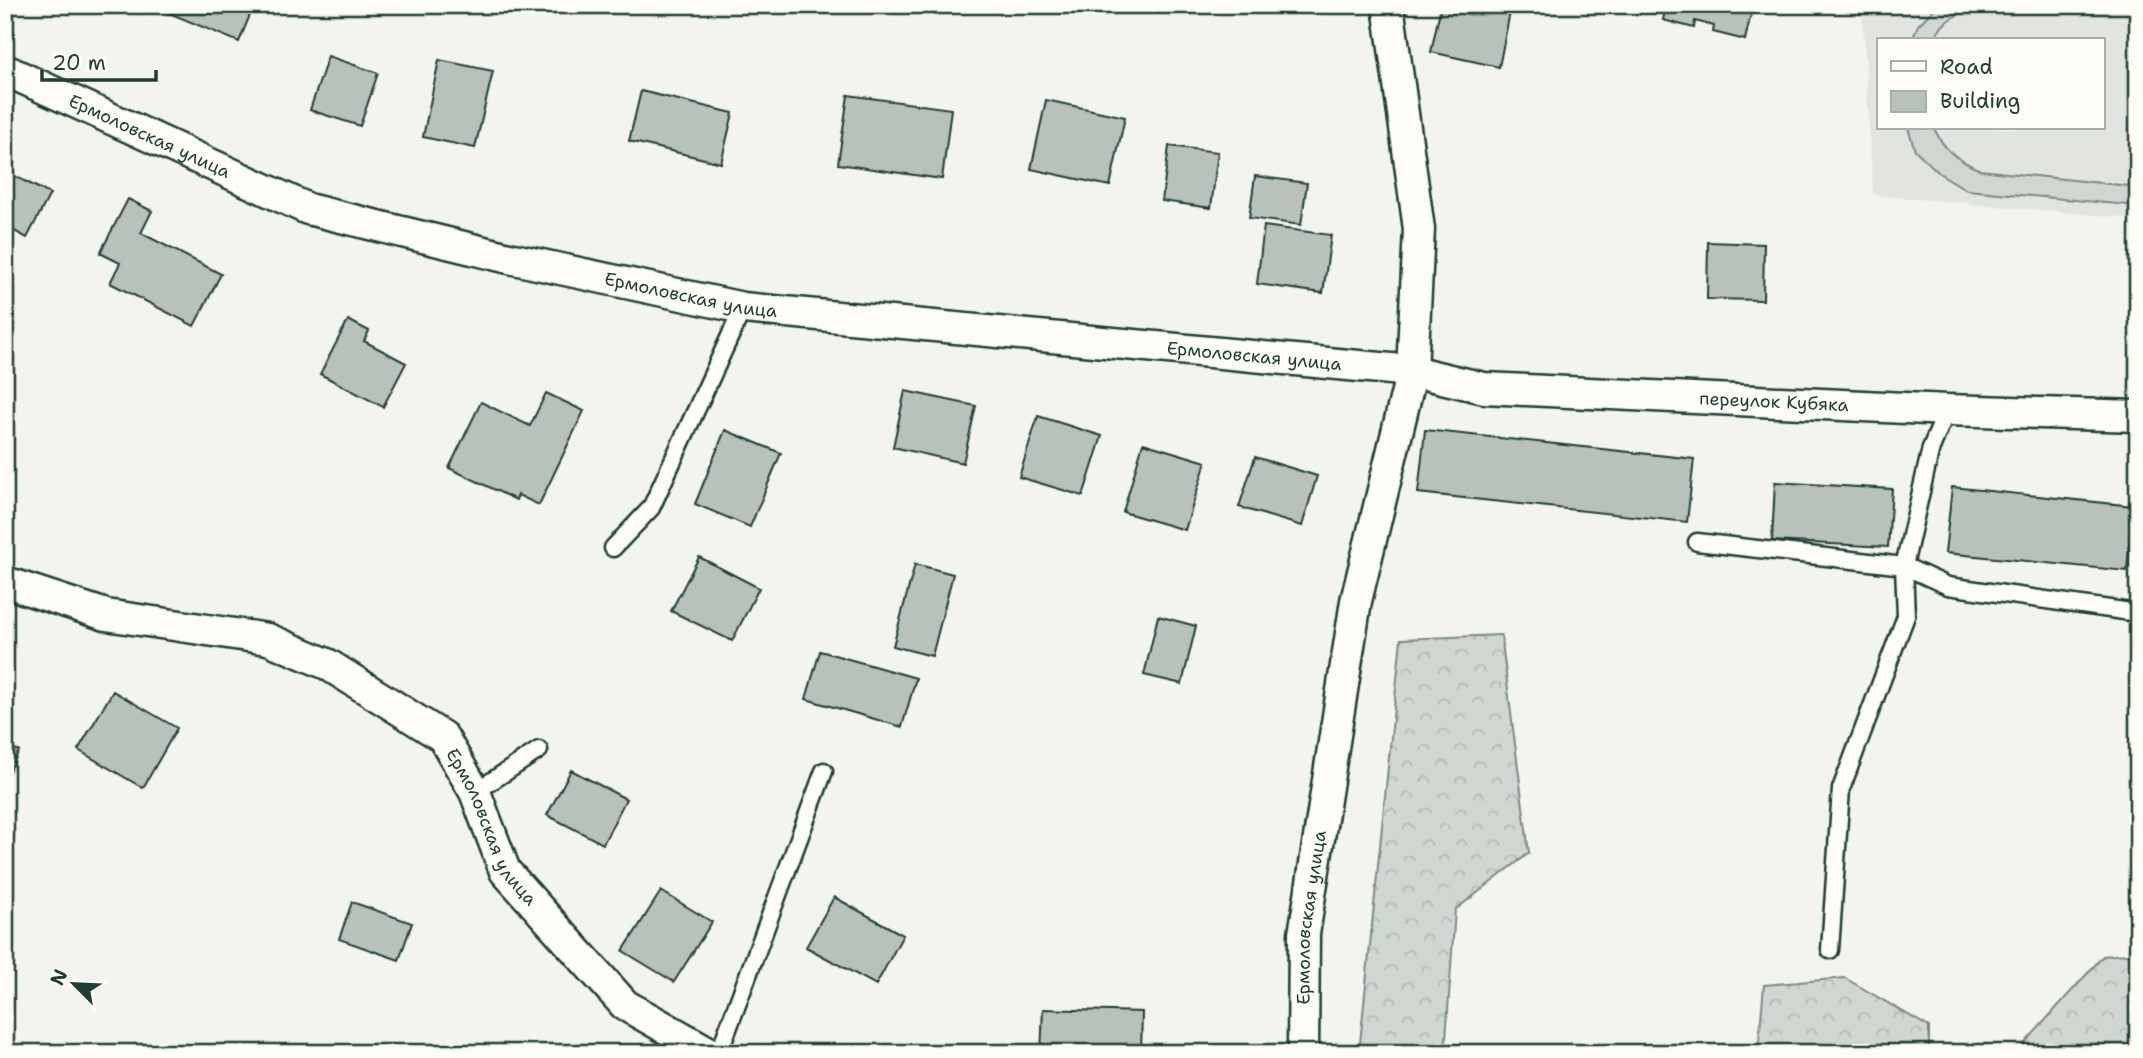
<svg xmlns="http://www.w3.org/2000/svg" width="2143" height="1058" font-family="'Shantell Sans',sans-serif">
	<defs>
		<pattern id="forest-crowns" width="20" height="18" patternUnits="userSpaceOnUse" patternTransform="scale(1.75)"><rect width="20" height="18" fill="#d1d6d1"/><path d="M2 6a3 3 0 1 1 6 0M12 15a3 3 0 1 1 6 0" fill="none" stroke="#b3b9b4"/></pattern>
	</defs>
	<rect width="100%" height="100%" fill="#f4f4ef"/>
	<filter id="ink" filterUnits="userSpaceOnUse"><feTurbulence type="fractalNoise" baseFrequency=".0143" numOctaves="2"/><feDisplacementMap in="SourceGraphic" scale="14" xChannelSelector="R" yChannelSelector="G"/><feConvolveMatrix kernelMatrix="1 2 1 2 8 2 1 2 1" color-interpolation-filters="sRGB"/></filter>
	<g filter="url(#ink)">
		<path fill="#e2e5df" fill-rule="evenodd" d="M 1862,5 L 2138,5 L 2138,219 L 1873,195 ZM 1879,40 L 2103,40 L 2103,128 L 1879,128 Z"/>
		<path fill="url(#forest-crowns)" stroke="#788a82" stroke-width="2" d="M 1501,635 L 1529,853 L 1455,910 L 1445,1053 L 1359,1053 L 1401,639 Z
			M 2138,953 L 2138,1053 L 2016,1053 L 2103,956 Z
			M 1845,978 L 1929,1027 L 1929,1053 L 1758,1053 L 1764,985 Z"/>
		<path fill="#d1d6d1" stroke="#788a82" stroke-width="2" d="M 1938,5 L 1990,5 C 1968,11 1942,15 1935,40 L 1912,40 L 1918,25 Z
			M 1908,128 L 1934,128 C 1944,151 1958,160 1980,170 L 2138,187 L 2138,206 L 1967,190 L 1939,173 L 1915,150 Z"/>
		<path fill="#b9c1bb" stroke="#1f3d34" stroke-width="2" d="M 172,5 L 254,5 L 239,42 L 169,13 Z
			M 1441,5 L 1480,5 L 1510,12 L 1499,67 L 1431,52 Z
			M 1666,5 L 1753,5 L 1745,40 L 1713,32 L 1714,26 L 1695,21 L 1694,28 L 1663,20 Z
			M 328,56 L 378,73 L 360,126 L 310,110 Z
			M 439,60 L 493,71 L 475,148 L 423,137 Z
			M 641,91 L 733,113 L 721,163 L 629,141 Z
			M 848,95 L 951,109 L 942,179 L 838,164 Z
			M 1046,100 L 1125,117 L 1110,186 L 1031,169 Z
			M 1169,146 L 1218,152 L 1211,208 L 1162,201 Z
			M 5,171 L 50,194 L 27,238 L 5,226 Z
			M 1255,176 L 1307,183 L 1301,225 L 1249,218 Z
			M 128,199 L 152,211 L 141,233 L 221,274 L 194,326 L 110,283 L 120,263 L 100,253 Z
			M 1264,226 L 1331,235 L 1323,293 L 1257,284 Z
			M 1708,242 L 1764,244 L 1763,300 L 1707,299 Z
			M 348,320 L 369,331 L 364,341 L 406,363 L 383,407 L 320,374 Z
			M 905,391 L 976,406 L 963,463 L 893,447 Z
			M 546,393 L 584,411 L 539,505 L 518,495 L 516,500 L 449,468 L 481,402 L 530,426 Z
			M 1038,416 L 1102,436 L 1083,496 L 1019,477 Z
			M 725,430 L 781,453 L 750,527 L 695,504 Z
			M 1425,430 L 1694,459 L 1687,522 L 1418,493 Z
			M 1143,443 L 1206,462 L 1185,530 L 1123,512 Z
			M 1255,457 L 1317,476 L 1302,526 L 1239,507 Z
			M 1775,482 L 1892,489 L 1888,547 L 1772,541 Z
			M 1952,487 L 2133,506 L 2127,571 L 1945,553 Z
			M 699,557 L 759,588 L 732,641 L 671,611 Z
			M 915,564 L 953,574 L 932,656 L 893,646 Z
			M 1158,616 L 1196,626 L 1182,684 L 1144,675 Z
			M 820,651 L 916,678 L 902,727 L 806,699 Z
			M 113,691 L 177,728 L 143,788 L 78,750 Z
			M 5,745 L 19,751 L 5,780 Z
			M 571,770 L 626,799 L 603,844 L 547,815 Z
			M 661,891 L 712,922 L 674,982 L 623,951 Z
			M 834,897 L 903,935 L 876,985 L 806,947 Z
			M 352,902 L 412,923 L 399,960 L 339,939 Z
			M 1043,1009 L 1142,1012 L 1141,1053 L 1041,1053 Z"/>
		<g fill="none" stroke-linecap="round" stroke-linejoin="round">
			<defs>
				<path id="lane" d="M 1697,542 L 1904,566 L 1948,586 L 2138,613
					M 613,548 L 651,508 L 743,308
					M 475,792 L 539,750
					M 1830,950 L 1841,789 L 1906,616 L 1904,566 L 1931,448 L 1947,410
					M 719,1053 L 824,771"/>
				<g id="street">
					<path id="s1" d="M 5,70 L 308,209 L 509,258 L 743,308 L 1412,371 L 1419,229 L 1388,5"/>
					<path id="s2" d="M 5,582 L 106,615 L 268,639 L 327,664 L 443,737 L 475,792 L 505,871 L 625,1005 L 710,1053"/>
					<path id="s3" d="M 1303,1053 L 1304,934 L 1356,601 L 1412,371 L 1484,388 L 1947,410 L 2138,416"/>
				</g>
			</defs>
			<use href="#lane" stroke="#1f3d34" stroke-width="21"/>
			<use href="#street" stroke="#1f3d34" stroke-width="35"/>
			<use href="#lane" stroke="#fdfcf7" stroke-width="16"/>
			<use href="#street" stroke="#fdfcf7" stroke-width="30"/>
		</g>
	</g>
	<g text-anchor="middle" stroke-width="7" stroke-linejoin="round" paint-order="stroke">
		<g font-size="18" fill="#1f3d34" stroke="#fdfcf7">
			<text dy="6" stroke="none"><textPath href="#s1" startOffset="159">Ермоловская улица</textPath></text>
			<text dy="6" stroke="none"><textPath href="#s1" startOffset="726">Ермоловская улица</textPath></text>
			<text dy="6" stroke="none"><textPath href="#s1" startOffset="1293">Ермоловская улица</textPath></text>
			<text dy="6" stroke="none"><textPath href="#s3" startOffset="1057">переулок Кубяка</textPath></text>
			<text dy="6" stroke="none"><textPath href="#s2" startOffset="574">Ермоловская улица</textPath></text>
			<text dy="6" stroke="none"><textPath href="#s3" startOffset="136">Ермоловская улица</textPath></text>
		</g>
	</g>
	<rect width="2143" height="1058" fill="none" stroke="#fdfcf7" stroke-width="28"/>
	<rect x="14" y="14" width="2115" height="1030" fill="none" stroke="#1f3d34" stroke-width="2.5" filter="url(#ink)"/>
	<rect x="1877" y="38" width="228" height="91" fill="#fdfcf7" stroke="#a4b0a9" stroke-width="2"/>
	<rect x="1891" y="61" width="35" height="10" fill="#fdfcf7" stroke="#a4b0a9" stroke-width="2"/>
	<text x="1940" y="74" font-size="21" fill="#1f3d34">Road</text>
	<rect x="1891" y="91" width="35" height="21" fill="#b9c1bb" stroke="#a4b0a9" stroke-width="2"/>
	<text x="1940" y="108" font-size="21" fill="#1f3d34">Building</text>
	<g transform="translate(74 984) rotate(294)" stroke="#fdfcf7" stroke-width="5" paint-order="stroke">
	<path d="M0-5L12 26L0 18L-12 26Z" fill="#1f3d34"/>
	<text y="-10" font-size="19" font-weight="bold" text-anchor="middle" fill="#1f3d34">N</text>
	</g>
	<path d="M42 70v10h114v-10" fill="none" stroke="#1f3d34" stroke-width="3.5"/>
	<text x="52" y="70" font-size="21" fill="#1f3d34" stroke="#fdfcf7" stroke-width="5" paint-order="stroke">20 m</text>
</svg>
